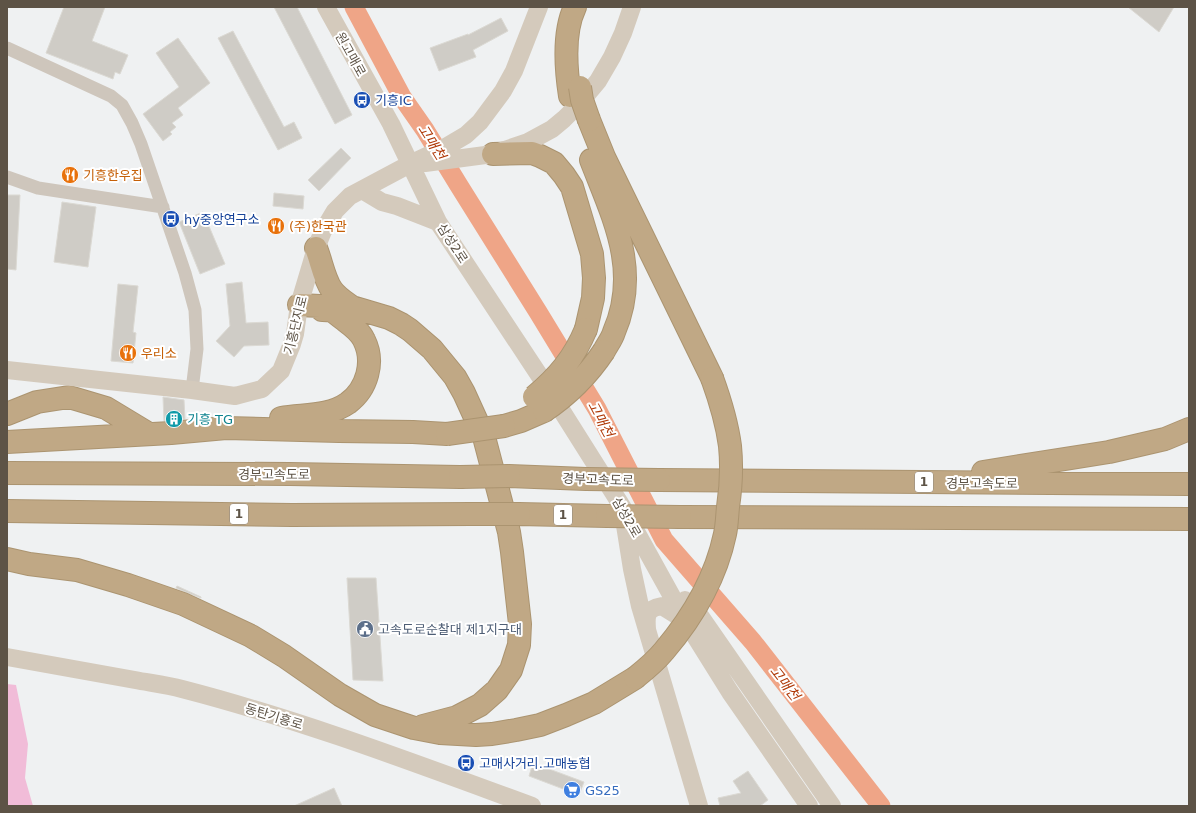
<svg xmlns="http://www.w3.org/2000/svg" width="1196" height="813" font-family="'DejaVu Sans','Noto Sans KR',sans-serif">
	<rect width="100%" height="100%" fill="#eff1f2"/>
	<path fill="#f1bcd8" d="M 7,684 L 16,685 L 28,744 L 25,778 L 33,806 L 7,806 Z"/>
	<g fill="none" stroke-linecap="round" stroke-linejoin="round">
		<path stroke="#efa587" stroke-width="19" d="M 354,7 L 402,97 L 425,130 L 458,184 L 538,312 L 597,409 L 664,540 L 753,642 L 881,806"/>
	</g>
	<path fill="#cfccc6" stroke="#dbd9d3" d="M 64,7 L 105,7 L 92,41 L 128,55 L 120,74 L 115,72 L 113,79 L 46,53 Z
		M 274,7 L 297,7 L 352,115 L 335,124 Z
		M 1128,7 L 1174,7 L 1159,32 Z
		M 501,18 L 508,31 L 473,50 L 476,57 L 439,71 L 430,48 L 468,34 L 468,35 Z
		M 233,31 L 284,127 L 294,122 L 302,138 L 278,150 L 218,38 Z
		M 178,38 L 210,83 L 178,108 L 183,115 L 172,123 L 176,127 L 170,132 L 172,134 L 163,141 L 143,114 L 179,87 L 156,53 Z
		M 341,148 L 351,158 L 319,191 L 308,180 Z
		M 274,193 L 304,196 L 303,209 L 273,206 Z
		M 7,195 L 20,195 L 16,270 L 7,269 Z
		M 62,202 L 96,207 L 88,267 L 54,262 Z
		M 203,212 L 225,264 L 200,274 L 179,222 Z
		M 242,282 L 246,323 L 268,322 L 269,345 L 244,346 L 234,357 L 216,341 L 230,326 L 226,284 Z
		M 118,284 L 138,286 L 133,332 L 136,333 L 133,363 L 111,361 Z
		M 163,397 L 184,400 L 185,419 L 164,421 Z
		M 347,578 L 376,578 L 383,681 L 353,680 Z
		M 177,586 L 201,597 L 201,598 L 176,588 Z
		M 533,763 L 584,782 L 579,795 L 529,776 Z
		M 748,771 L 768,800 L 760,806 L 720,806 L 718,798 L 741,793 L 733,781 Z
		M 334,788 L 342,806 L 294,806 Z"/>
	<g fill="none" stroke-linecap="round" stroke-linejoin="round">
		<defs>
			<path id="highway" d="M 570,96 C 566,70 563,32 575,7
				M 589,120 L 604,157 L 712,378
				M 493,154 L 532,153 L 540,156 L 554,163 L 564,175 L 572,187 L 592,254 L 594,278 L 593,298 L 586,329
				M 591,160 C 613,217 641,270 614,332 C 612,339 607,345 604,351
				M 316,248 C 321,260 324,279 332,290 C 337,297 345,302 352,307
				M 299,305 L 320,306 L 352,307 L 389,318 L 401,324 L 410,330 L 432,349 L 455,377 L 464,393 L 484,437 L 509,532 L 512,552 L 520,624 L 519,645 L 511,670 L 497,690 L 480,705 L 457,717 L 423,726
				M 7,414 L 37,402 L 69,397 L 106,408 L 149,434
				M 281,418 C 304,414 328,417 348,403 C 367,389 375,362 364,340 C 360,331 351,325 343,319 C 333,312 335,310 322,310
				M 504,426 L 521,421 L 544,411
				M 7,442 L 171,433 L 226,428 L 339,431 L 413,432 L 447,434
				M 983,472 L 1109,452 L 1165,439 L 1189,429
				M 7,473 L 290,474 L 460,477
				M 509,476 L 586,479
				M 659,480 L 1189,484
				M 7,511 L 292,515 L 471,514
				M 519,514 L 607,516
				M 680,517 L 1189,519
				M 7,559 L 29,564 L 77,570 L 128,585 L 183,604 L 251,636 L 284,656 L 340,695 L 375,715 L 414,728 L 440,733 L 476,735 L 492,734 L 516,730 L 540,725 L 566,715 L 594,703 L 635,678"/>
		</defs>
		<use href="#highway" stroke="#ab9470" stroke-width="24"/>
		<path stroke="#cec6bc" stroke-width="13" d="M 7,48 L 111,96 L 122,105 L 132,123 L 141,144 L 185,273 L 195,310 L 197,349 L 192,390
			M 7,177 L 38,188 L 163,207"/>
		<path stroke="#d4cabc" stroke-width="18" d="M 326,7 L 391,124 L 438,222 L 541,378 L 623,508 L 685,620 L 730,692 L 809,806
			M 425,163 L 493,154 L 528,142 L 552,129 L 564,119 L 578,105 L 598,81 L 612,57 L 623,33 L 632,7
			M 362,190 L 382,202 L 397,206 L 438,222
			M 7,370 L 192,390 L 235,396 L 262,389 L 281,371 L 292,344 L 295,334 L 299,305 L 316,248 L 323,231 L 335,211 L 350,196 L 410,164 L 444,148 L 466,135 L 480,122 L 503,91 L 514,71 L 539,7
			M 624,519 L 632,569 L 640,606 L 699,806
			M 685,600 L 698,613 L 832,806
			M 647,629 C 646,615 646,609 662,606 L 683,619
			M 7,657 C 50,665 92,672 135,680 C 151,683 167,685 182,689 C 302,720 417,764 532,806"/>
		<use href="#highway" stroke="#c0a885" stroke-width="22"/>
		<defs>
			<path id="highway-bridge" d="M 580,87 L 582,100 L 589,120
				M 534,397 C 558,377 574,358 586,329
				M 544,411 C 568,395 588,375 604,351
				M 447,434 L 504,426
				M 460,477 L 509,476
				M 586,479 L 659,480
				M 471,514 L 519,514
				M 607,516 L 680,517
				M 635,678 C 645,670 655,662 664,651 C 692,618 716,577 725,534 C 727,525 727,516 728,507 C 731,487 732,466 730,446 C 727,423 720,400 712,378"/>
		</defs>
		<use href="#highway-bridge" stroke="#ab9470" stroke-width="24" stroke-linecap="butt"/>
		<use href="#highway-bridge" stroke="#c0a885" stroke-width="22"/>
	</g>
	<defs>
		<symbol id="bus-disc" viewBox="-11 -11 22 22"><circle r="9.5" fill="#1a4fb4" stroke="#fff"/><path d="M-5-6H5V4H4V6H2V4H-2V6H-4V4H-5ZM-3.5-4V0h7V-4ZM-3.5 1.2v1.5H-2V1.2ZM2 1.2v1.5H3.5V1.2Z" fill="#fff"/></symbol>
		<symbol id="restaurant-disc" viewBox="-11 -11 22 22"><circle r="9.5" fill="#e8710a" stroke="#fff"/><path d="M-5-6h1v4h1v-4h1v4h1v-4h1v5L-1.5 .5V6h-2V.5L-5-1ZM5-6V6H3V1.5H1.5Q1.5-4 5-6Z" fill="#fff"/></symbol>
		<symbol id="building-disc" viewBox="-11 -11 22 22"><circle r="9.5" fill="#0f9aa8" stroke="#fff"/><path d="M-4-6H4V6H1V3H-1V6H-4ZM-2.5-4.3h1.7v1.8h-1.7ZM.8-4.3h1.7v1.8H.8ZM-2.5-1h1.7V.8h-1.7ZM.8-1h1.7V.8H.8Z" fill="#fff"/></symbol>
		<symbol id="civic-disc" viewBox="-11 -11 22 22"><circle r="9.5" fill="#5c6f8a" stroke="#fff"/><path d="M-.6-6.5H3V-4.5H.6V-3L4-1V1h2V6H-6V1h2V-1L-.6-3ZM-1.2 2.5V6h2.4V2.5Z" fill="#fff"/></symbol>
		<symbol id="supermarket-disc" viewBox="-11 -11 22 22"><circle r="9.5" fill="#3f7fe0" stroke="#fff"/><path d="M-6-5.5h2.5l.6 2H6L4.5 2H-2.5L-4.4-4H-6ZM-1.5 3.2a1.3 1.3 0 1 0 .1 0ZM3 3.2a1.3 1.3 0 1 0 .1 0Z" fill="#fff"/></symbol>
	</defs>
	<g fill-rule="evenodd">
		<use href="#bus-disc" x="352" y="90" width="20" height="20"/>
		<use href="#restaurant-disc" x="60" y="165" width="20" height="20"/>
		<use href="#bus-disc" x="161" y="209" width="20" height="20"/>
		<use href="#restaurant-disc" x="266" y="216" width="20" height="20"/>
		<use href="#restaurant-disc" x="118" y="343" width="20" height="20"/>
		<use href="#building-disc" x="164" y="409" width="20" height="20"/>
		<use href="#civic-disc" x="355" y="619" width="20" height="20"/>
		<use href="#bus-disc" x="456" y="753" width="20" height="20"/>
		<use href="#supermarket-disc" x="562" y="780" width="20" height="20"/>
	</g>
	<g text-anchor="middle" stroke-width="4" stroke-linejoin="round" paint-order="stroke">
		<g fill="#fff" stroke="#8e877e" stroke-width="1">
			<rect x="915" y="472" width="18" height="20" rx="3"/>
			<rect x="230" y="504" width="18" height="20" rx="3"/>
			<rect x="554" y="505" width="18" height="20" rx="3"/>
		</g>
		<g font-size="12" font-weight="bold" fill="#5d5346">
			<text x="924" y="486">1</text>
			<text x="239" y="518">1</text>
			<text x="563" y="519">1</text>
		</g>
		<g font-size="13" fill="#5d5346" stroke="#fff">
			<text transform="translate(351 54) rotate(61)" y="5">원고매로</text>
			<text transform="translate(453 243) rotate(57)" y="5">삼성2로</text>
			<text transform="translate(295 325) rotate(-76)" y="5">기흥단지로</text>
			<text x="274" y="479">경부고속도로</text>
			<text transform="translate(598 479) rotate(2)" y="5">경부고속도로</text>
			<text x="982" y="488">경부고속도로</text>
			<text transform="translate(627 517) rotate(60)" y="5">삼성2로</text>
			<text transform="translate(274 716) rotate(17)" y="5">동탄기흥로</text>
		</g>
		<g font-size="13" fill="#164399" stroke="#fff" text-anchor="start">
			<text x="375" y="105">기흥IC</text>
			<text x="184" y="224">hy중앙연구소</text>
			<text x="479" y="768">고매사거리.고매농협</text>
		</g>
		<g font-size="13" fill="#c56008" stroke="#fff" text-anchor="start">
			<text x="83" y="180">기흥한우집</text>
			<text x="289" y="231">(주)한국관</text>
			<text x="141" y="358">우리소</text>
		</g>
		<g font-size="13" fill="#0d838f" stroke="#fff" text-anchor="start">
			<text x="187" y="424">기흥 TG</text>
		</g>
		<g font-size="13" fill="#4e5e75" stroke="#fff" text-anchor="start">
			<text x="378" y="634">고속도로순찰대 제1지구대</text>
		</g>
		<g font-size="13" fill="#366cbe" stroke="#fff" text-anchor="start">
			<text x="585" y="795">GS25</text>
		</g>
		<g font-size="14" font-style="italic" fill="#af3807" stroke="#fff">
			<text transform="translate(432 142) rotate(58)" y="5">고매천</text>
			<text transform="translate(601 419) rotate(62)" y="5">고매천</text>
			<text transform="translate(785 683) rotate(52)" y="5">고매천</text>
		</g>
	</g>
	<rect width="1196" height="813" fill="none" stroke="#5d5346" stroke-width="16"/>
</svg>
